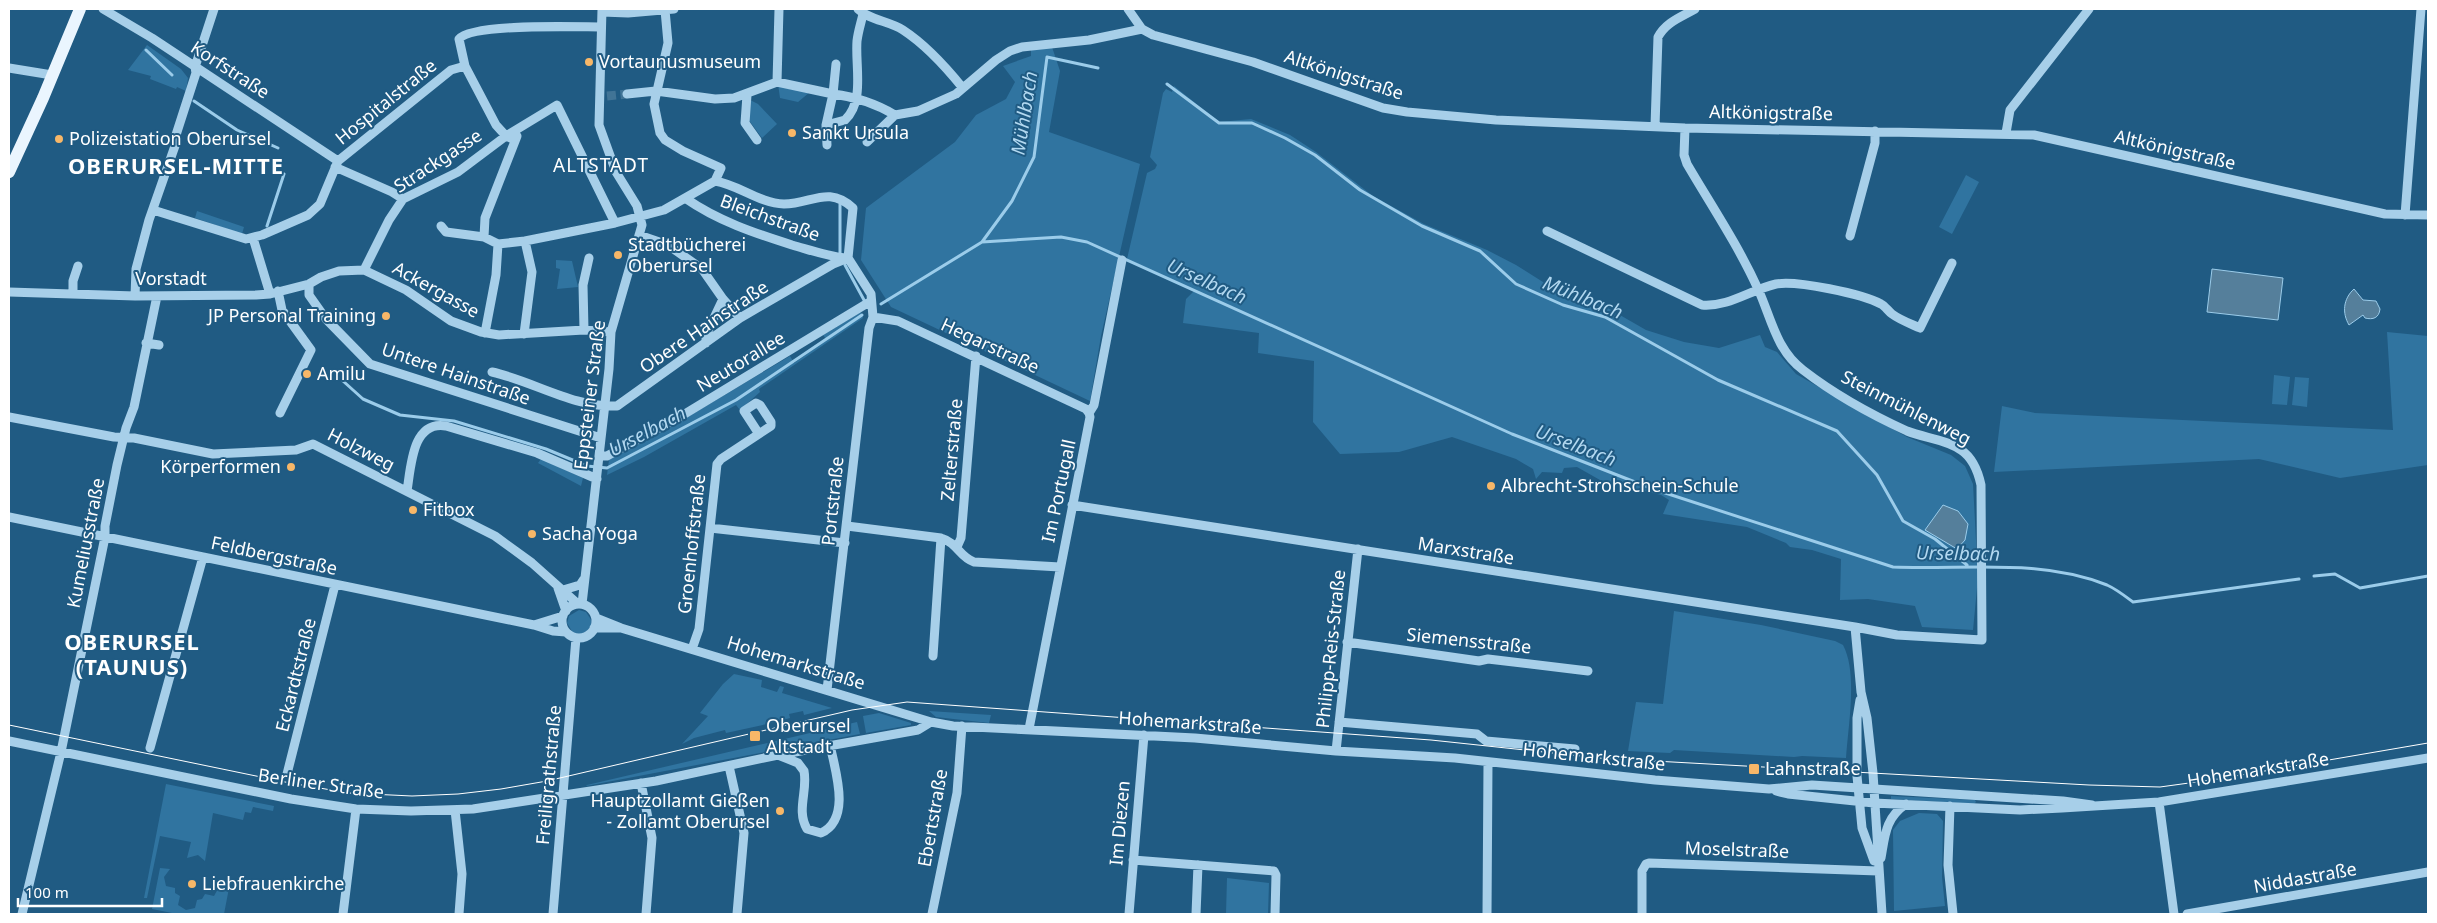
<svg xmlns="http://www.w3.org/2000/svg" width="2437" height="923" font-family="'Noto Sans',sans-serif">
	<rect width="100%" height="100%" fill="#205b83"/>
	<path fill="#3074a0" d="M 1051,44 L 1060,71 L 1049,132 L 1140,164 L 1101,336 L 1090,401 L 891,307 L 861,260 L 866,208 L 955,142 L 976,115 L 1006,99 L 1015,82 L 1003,66 L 1031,56 L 1031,47 Z
		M 147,45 L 181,69 L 188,78 L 186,91 L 177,87 L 176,89 L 150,79 L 151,76 L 128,70 Z
		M 778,84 L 810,92 L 798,102 L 780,98 Z
		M 1174,86 L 1219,122 L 1251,119 L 1290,135 L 1316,152 L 1373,196 L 1424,224 L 1487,250 L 1516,265 L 1554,289 L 1606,307 L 1646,330 L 1684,342 L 1719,348 L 1760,335 L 1765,347 L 1777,352 L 1796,374 L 1907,437 L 1951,455 L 1965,466 L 1973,484 L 1978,578 L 1973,630 L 1922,627 L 1915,606 L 1868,599 L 1840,600 L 1841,559 L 1812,550 L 1790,547 L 1786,543 L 1747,527 L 1663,514 L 1669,500 L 1661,495 L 1600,480 L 1577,467 L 1564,468 L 1562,473 L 1542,472 L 1536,479 L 1533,469 L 1516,459 L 1452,437 L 1399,452 L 1340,454 L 1313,422 L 1314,361 L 1258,353 L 1259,333 L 1183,323 L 1186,299 L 1195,290 L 1127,259 L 1147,173 L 1155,169 L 1157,165 L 1150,157 L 1163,93 L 1166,89 L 1172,92 Z
		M 750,100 L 758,104 L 777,124 L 762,138 L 748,119 Z
		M 1966,175 L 1979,182 L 1952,234 L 1939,227 Z
		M 197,211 L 244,227 L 242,234 L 195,218 Z
		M 556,260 L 572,261 L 578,287 L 557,289 L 560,269 L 556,268 Z
		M 861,312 L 863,318 L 759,389 L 760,392 L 740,410 L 736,405 L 644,457 L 607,475 L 609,460 L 664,431 L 790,356 L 794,363 L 827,340 L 823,335 Z
		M 2387,332 L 2428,336 L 2428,465 L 2340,478 L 2259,459 L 1994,472 L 2002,406 L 2035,413 L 2393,430 Z
		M 2274,375 L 2290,377 L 2287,405 L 2272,404 Z
		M 2295,377 L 2309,378 L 2307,407 L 2292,405 Z
		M 541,459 L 583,478 L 581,486 L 538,463 Z
		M 579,610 L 586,612 L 592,621 L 590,629 L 580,635 L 573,633 L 567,623 L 569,616 Z
		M 1674,611 L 1761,625 L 1835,641 L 1843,645 C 1858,673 1848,726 1846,758 L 1802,756 L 1794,757 L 1674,750 L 1670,753 L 1628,751 L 1636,702 L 1663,704 Z
		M 734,674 L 762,680 L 761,687 L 777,692 L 780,686 L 784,687 L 782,693 L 832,708 L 804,715 L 803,711 L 789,714 L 790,718 L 771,723 L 769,719 L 766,720 L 767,724 L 726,733 L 725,730 L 694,738 L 682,744 L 708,716 L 700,713 L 723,684 Z
		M 929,711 L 991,715 L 989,723 L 936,717 Z
		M 879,713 L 911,723 L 911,725 L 866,733 L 863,716 Z
		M 857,722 L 860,734 L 586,786 L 587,785 Z
		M 166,784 L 274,806 L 273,811 L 253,807 L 251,813 L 245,812 L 243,820 L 213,813 L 205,861 L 198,855 L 187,858 L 191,842 L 160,836 L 147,898 L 144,898 Z
		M 1891,796 L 1975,800 L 1976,802 L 1974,804 L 1891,799 Z
		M 1919,813 L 1937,814 L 1943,821 L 1942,877 L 1945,906 L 1894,911 L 1893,830 L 1900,821 Z
		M 160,868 L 170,869 L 164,877 L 166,886 L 175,888 L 175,893 L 180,896 L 178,905 L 186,910 L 195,908 L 197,900 L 202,899 L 205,894 L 214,896 L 219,887 L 229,888 L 224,914 L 177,914 L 152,909 Z
		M 1227,878 L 1269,883 L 1268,914 L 1226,914 Z"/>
	<path fill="#557f9b" stroke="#9bccea" d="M 2212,269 L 2283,278 L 2278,320 L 2207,312 Z
		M 2354,289 L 2363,300 L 2376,301 L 2380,309 C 2379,318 2373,320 2365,318 L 2363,315 L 2349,325 C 2342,313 2343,299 2354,289 Z
		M 1943,505 L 1958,511 L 1968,524 L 1965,540 L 1957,549 L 1925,530 Z"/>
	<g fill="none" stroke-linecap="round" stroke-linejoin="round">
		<path stroke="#9bccea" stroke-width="3" d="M 146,50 L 172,75
			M 1167,84 L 1219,123 L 1252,123 L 1285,138 L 1315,155 L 1360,190 L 1422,226 L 1480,251 L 1516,284 L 1563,305 L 1605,317 L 1718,380 L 1837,431 L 1877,475 L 1903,521 L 1935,539 L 1967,565
			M 194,101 L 237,130 L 278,148
			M 840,204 L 840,253
			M 267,226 L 284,174
			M 982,242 L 1012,201 L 1034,157 L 1047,57 L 1098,68
			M 845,265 L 864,300
			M 881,304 L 982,242 L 1061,237 L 1087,242 L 1512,434 L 1653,489 L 1893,567 C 1964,570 2040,558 2107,585 C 2116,589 2125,596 2133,602 L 2299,579
			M 343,381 L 363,399 L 400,415 L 454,421 L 546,449 L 587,466 L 607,468 L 736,400 L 862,315
			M 2314,576 L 2335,574 L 2360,588 L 2428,576"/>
		<path stroke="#417496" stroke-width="9" stroke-dasharray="9 4.5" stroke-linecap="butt" d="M 607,96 L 627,94"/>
		<path stroke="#a7cfe9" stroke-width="9" d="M 103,9 L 152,38 L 338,161
			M 858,9 C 869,20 889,21 903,30 C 926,45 945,66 962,87
			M 1128,9 L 1142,29 L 1153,35 L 1253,62 L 1383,108 L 1407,112 L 1496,120 L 1685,128 L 2034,135 L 2385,214 L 2428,215
			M 602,12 L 628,13 L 674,9
			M 9,68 L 52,75
			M 777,82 L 779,9
			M 627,94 L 656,91 L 715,99 L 734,98 L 777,82 L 833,94 L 836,64
			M 747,95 L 745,123 L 757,140
			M 826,125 L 845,120 C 865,101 855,66 857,41 C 858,32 861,23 863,14
			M 1655,126 L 1658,37 C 1666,22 1681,17 1695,9
			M 1685,128 L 1684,155 L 1687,164 C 1711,205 1738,245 1758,289 C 1771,317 1776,350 1803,370 C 1834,394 1872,415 1907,431 C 1924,438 1946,439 1961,450 C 1973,458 1978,471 1981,485 L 1982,640 L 1897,635 L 1855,627 L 1861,692 L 1867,718 L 1873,773 L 1882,914
			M 2006,133 L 2010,110 L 2089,9
			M 515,140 L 506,136 L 496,125 L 465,66 L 459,39 C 472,23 577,27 601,27
			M 867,142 L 895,115 L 918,111 L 956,94 L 996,60 L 1010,51 L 1022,47 L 1089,40 L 1142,29
			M 827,145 L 826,125 L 833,94 C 856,97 875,103 895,115
			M 335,167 L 392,192 L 403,199
			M 715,181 C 739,185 759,203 784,204 C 812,204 828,185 853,208 L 848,258 L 871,294 L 873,317 L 869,328 L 827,690
			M 685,198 C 718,221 754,233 792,245 C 810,250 827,256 845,258
			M 153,210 L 246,239 L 262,235 L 308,215 L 320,204 L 338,161 L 451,70 L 465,66
			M 2405,215 L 2421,9
			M 441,226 L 446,232 L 484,237 L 498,244 L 525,241 L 615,223 L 664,210 L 715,181 L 721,168 L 683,151 L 665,140 L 660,133 L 654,104 L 668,43 L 665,10
			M 1547,231 L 1702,305 C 1729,307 1750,290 1776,284 C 1796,280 1863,294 1881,304 C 1885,306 1888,311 1892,314 C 1900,320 1911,324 1920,328 L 1952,263
			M 639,235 L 668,245 L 702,269 L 723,299 L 740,318
			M 1850,236 L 1875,143 L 1875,131
			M 484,237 L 485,218 L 517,136
			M 253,238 L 270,294
			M 364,270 L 389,220 L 403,199 L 458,172 L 506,136 L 557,105 L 615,223
			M 309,284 L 309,295 L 326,319 L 370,364 L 601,438
			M 278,291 L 282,310 L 311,350 L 280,413
			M 9,292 L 135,296 L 256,295 L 270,294 L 309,284 L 321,277 L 339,271 L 364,270 L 406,290 L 451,321 L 481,332 L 499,335 L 584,330 L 611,332
			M 73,294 L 73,281 L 78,266
			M 135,296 L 136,269 L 149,220 L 176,143 L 175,138 L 196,73 L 195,67 L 214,9
			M 873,317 L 898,321 L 1086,409 L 1089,413
			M 584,330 L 583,285 L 589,258
			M 485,333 L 496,275 L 498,244
			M 524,334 L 532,272 L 525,241
			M 146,343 L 159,345
			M 706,343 L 706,335 L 723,299
			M 492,372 C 533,381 574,408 617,406 L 740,318 L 833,264 L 848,258
			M 9,417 L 114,437 L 134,438 L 213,454 L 296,450 L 313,444 L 495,536 L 532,563 L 578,604
			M 599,456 L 607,456 L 683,415 L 871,301
			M 407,491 C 411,467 412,420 446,426 L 537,453 L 597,479
			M 1072,505 L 1855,627
			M 9,517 L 534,625 L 553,631 L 566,632
			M 847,526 L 941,538 C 958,543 959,557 974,562 L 1060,567
			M 710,528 L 845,543
			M 957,547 L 961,538 L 976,356
			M 558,588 L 566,611
			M 563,590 L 580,585 L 584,579
			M 582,604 L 609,369 L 611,332 L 642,225 L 637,206 L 616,172 L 599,125 L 602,9
			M562 621a17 17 0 1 1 34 0a17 17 0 1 1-34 0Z
			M 596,618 L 621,628 L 931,722 L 953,726 L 1195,738 L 1336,751 L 1455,758 L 1655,780 L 1769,789 L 1812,785 L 2063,801 L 2092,805
			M 534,625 L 563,616
			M 594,628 L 618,628
			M 1347,642 L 1479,661 L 1488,659 L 1588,671
			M 692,649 L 699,629 L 717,464 L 721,459 L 771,426 L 771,422 L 760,405 L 756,403 L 744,411 L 759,434
			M 933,656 L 941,538
			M 1860,700 L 1857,718 L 1857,776 L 1862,828 L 1874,861
			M 1339,722 L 1477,734 L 1486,741 L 1575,749
			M 1029,729 L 1090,417 L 1089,413 L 1094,405 L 1122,260
			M 9,741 L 291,799 L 356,809 L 411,811 L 473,809 L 656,781 L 778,755 L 918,730 L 931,722
			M 150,748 L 203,557
			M 1336,751 L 1358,549
			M 778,755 L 798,763 L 804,771 C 808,791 796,810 807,829 L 821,833 C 852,819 835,770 830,745
			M 729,766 L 744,833 L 737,914
			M 287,774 L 335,585
			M 641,783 L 652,838 L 646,914
			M 1776,791 L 1788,794 L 1874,803 L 2020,810 L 2062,808 L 2159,802 L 2428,758
			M 2159,802 L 2174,914
			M 1950,806 L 1948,865 L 1953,914
			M 455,810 L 462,874 L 459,914
			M 1881,858 C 1885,836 1885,818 1906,804
			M 1133,860 L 1274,871 L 1276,875 L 1275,914
			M 22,914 L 61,752 L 105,537 L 105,526 L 117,465 L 126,428 L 134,407 L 157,296
			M 343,914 L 356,809
			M 553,914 L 576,638
			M 932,914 L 957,793 L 962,726
			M 1129,914 L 1144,735
			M 1196,914 L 1198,865
			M 1487,914 L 1488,763
			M 1642,914 L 1642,871 L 1646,864 L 1649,863 L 1878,871
			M 2187,914 L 2428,872"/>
		<path stroke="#eaf5fe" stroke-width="12" d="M 9,172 L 43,98 L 80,9"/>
		<path stroke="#fff" stroke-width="1" d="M 9,725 L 290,783 L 349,793 L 412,796 L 458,794 L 501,789 L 547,781 L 852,710 L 907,702 L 1431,740 L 1600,758 L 2089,785 L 2160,787 L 2218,779 L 2428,743"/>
	</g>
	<g fill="#f7b768" stroke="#205b83" stroke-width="2">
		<circle cx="589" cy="62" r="5"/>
		<circle cx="792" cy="133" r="5"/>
		<circle cx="59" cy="139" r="5"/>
		<circle cx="618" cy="255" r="5"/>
		<circle cx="386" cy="316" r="5"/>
		<circle cx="307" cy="374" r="5"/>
		<circle cx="291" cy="467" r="5"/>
		<circle cx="1491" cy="486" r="5"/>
		<circle cx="413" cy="510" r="5"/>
		<circle cx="532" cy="534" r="5"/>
		<rect x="749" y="730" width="12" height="12" rx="2.5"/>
		<rect x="1748" y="763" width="12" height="12" rx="2.5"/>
		<circle cx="780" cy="811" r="5"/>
		<circle cx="192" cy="884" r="5"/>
	</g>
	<g text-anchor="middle" stroke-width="4" stroke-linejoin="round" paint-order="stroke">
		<g font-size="18" fill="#fff" stroke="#205b83" text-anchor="start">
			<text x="599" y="68">Vortaunusmuseum</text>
			<text x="802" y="139">Sankt Ursula</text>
			<text x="69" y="145">Polizeistation Oberursel</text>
			<text x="628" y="251">Stadtbücherei<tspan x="628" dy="21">Oberursel</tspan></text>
			<text x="376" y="322" text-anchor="end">JP Personal Training</text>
			<text x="317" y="380">Amilu</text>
			<text x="281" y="473" text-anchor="end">Körperformen</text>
			<text x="1501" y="492">Albrecht-Strohschein-Schule</text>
			<text x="423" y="516">Fitbox</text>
			<text x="542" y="540">Sacha Yoga</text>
			<text x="766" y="732">Oberursel<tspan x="766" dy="21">Altstadt</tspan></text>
			<text x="1765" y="775">Lahnstraße</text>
			<text x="770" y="807" text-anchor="end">Hauptzollamt Gießen<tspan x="770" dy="21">- Zollamt Oberursel</tspan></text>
			<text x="202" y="890">Liebfrauenkirche</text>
		</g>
		<g font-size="18" fill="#fff" stroke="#205b83">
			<text transform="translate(230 70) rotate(33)" y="6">Korfstraße</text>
			<text transform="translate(1344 75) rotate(18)" y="6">Altkönigstraße</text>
			<text transform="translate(386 102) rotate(-39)" y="6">Hospitalstraße</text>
			<text transform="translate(1771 113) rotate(1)" y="6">Altkönigstraße</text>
			<text transform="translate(2175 150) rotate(13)" y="6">Altkönigstraße</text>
			<text transform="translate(438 161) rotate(-33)" y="6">Strackgasse</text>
			<text transform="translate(770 218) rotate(20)" y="6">Bleichstraße</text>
			<text x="171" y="285">Vorstadt</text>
			<text transform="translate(436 290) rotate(29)" y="6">Ackergasse</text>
			<text transform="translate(704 327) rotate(-34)" y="6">Obere Hainstraße</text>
			<text transform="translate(990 346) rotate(25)" y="6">Hegarstraße</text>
			<text transform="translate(741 362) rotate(-31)" y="6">Neutorallee</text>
			<text transform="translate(456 374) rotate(19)" y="6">Untere Hainstraße</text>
			<text transform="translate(590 395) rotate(-83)" y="6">Eppsteiner Straße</text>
			<text transform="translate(1906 408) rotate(27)" y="6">Steinmühlenweg</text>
			<text transform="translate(361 450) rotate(27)" y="6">Holzweg</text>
			<text transform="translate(952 450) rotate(-85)" y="6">Zelterstraße</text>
			<text transform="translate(1059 491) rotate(-78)" y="6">Im Portugall</text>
			<text transform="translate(833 501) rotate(-84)" y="6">Portstraße</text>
			<text transform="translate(86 543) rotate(-79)" y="6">Kumeliusstraße</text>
			<text transform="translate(692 544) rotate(-84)" y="6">Groenhoffstraße</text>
			<text transform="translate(1466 551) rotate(9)" y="6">Marxstraße</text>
			<text transform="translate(274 556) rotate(12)" y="6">Feldbergstraße</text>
			<text transform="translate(1469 641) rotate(6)" y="6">Siemensstraße</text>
			<text transform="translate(1331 649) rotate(-84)" y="6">Philipp-Reis-Straße</text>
			<text transform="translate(796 663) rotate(17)" y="6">Hohemarkstraße</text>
			<text transform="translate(296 675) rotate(-76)" y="6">Eckardtstraße</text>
			<text transform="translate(1190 723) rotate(4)" y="6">Hohemarkstraße</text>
			<text transform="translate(1594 757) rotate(6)" y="6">Hohemarkstraße</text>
			<text transform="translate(2258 770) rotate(-9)" y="6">Hohemarkstraße</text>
			<text transform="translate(549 775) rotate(-85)" y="6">Freiligrathstraße</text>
			<text transform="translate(321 784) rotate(8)" y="6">Berliner Straße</text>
			<text transform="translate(933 818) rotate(-80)" y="6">Ebertstraße</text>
			<text transform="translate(1120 823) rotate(-85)" y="6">Im Diezen</text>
			<text transform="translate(1737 850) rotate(2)" y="6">Moselstraße</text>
			<text transform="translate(2305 878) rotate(-10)" y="6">Niddastraße</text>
		</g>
		<g font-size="19" font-style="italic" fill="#b3d9f1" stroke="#205b83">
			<text transform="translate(1024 113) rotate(-81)" y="7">Mühlbach</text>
			<text transform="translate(1207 281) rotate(24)" y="7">Urselbach</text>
			<text transform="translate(1583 297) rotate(22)" y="7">Mühlbach</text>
			<text transform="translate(647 431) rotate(-28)" y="7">Urselbach</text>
			<text transform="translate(1576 445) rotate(21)" y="7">Urselbach</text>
			<text transform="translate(1958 553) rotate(1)" y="7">Urselbach</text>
		</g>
		<g font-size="19" letter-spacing="1" fill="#fff" stroke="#205b83">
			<text x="601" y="172">ALTSTADT</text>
		</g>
		<g font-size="22" font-weight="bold" letter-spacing="1" fill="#fff" stroke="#205b83">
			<text x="176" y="174">OBERURSEL-MITTE</text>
			<text x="132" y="650">OBERURSEL<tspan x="132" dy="25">(TAUNUS)</tspan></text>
		</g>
	</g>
	<rect width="2437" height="923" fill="none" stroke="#ffffff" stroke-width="20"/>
	<path d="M18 898v8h144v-8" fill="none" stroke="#ffffff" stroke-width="2.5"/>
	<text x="25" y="898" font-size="15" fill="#ffffff" stroke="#205b83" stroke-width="4" paint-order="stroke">100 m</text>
</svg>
